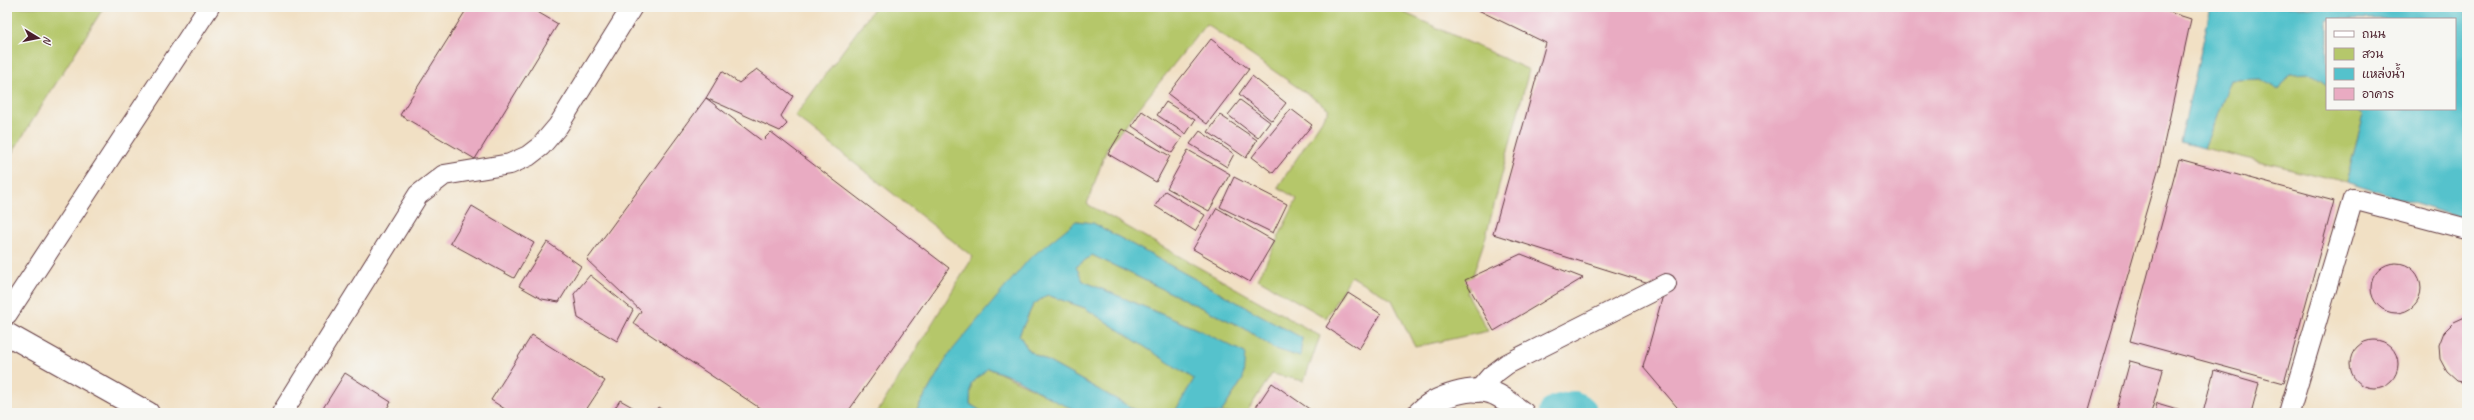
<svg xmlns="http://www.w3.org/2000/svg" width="2474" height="420" font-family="Caveat,'Playpen Sans Thai',sans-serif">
	<rect width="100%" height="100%" fill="#f6f6f2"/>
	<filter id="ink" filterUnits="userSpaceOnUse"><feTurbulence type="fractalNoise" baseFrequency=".025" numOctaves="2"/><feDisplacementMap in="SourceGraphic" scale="8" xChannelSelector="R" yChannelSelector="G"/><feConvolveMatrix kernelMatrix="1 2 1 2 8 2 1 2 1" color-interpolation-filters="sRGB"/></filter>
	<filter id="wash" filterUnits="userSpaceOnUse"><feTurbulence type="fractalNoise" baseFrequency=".012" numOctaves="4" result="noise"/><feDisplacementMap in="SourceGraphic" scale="16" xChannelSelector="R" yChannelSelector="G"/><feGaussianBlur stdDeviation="0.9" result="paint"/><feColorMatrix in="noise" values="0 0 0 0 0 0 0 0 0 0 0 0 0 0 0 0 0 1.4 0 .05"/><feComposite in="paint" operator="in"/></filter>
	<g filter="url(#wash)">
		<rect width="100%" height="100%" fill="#f1e0c4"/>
		<path fill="#b5c76b" stroke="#80734b" d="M 7,7 L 104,7 L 7,161 Z
			M 875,7 L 1392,7 L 1529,70 L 1486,236 L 1467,293 L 1488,331 L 1415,347 L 1392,300 L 1351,276 L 1326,318 L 1258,279 L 1297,199 L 1278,187 L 1329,109 L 1206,24 L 1107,148 L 1087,204 L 1320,336 L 1304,381 L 1272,374 L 1246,413 L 1221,413 L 1243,379 L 1199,330 L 1083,281 L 1076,267 L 1092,255 L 1244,328 L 1273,348 L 1300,357 L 1302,338 L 1093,223 L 1076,221 L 949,354 L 915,413 L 877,413 L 973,257 L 795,116 Z
			M 2310,73 L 2327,85 L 2327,109 L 2357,109 L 2364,115 L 2346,182 L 2204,148 L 2231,80 L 2261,79 L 2278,90 L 2290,74 Z
			M 1047,295 L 1085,308 L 1195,379 L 1174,413 L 1141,413 L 1029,351 L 1019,335 L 1033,305 Z
			M 988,368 C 1020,381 1050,399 1082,413 L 984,413 L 970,404 L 971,383 Z"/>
		<path fill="#54c2cc" stroke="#4f707c" d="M 2211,7 L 2467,7 L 2467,220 L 2346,182 L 2364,115 L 2357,109 L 2455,109 L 2455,19 L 2327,19 L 2327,85 L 2310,73 L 2290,74 L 2278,90 L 2261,79 L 2231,80 L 2204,148 L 2180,142 Z
			M 1076,221 L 1093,223 L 1302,338 L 1300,357 L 1273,348 L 1244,328 L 1092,255 L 1076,267 L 1083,281 L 1199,330 L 1245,353 L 1243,379 L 1221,413 L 1174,413 L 1194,379 L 1085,308 L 1047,295 L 1033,305 L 1019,335 L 1029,351 L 1141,413 L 1082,413 L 1055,401 L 1017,379 L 988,368 L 971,384 L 970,404 L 984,413 L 915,413 L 949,354 L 1029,259 Z"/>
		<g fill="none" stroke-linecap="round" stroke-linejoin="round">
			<path stroke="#54c2cc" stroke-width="36" d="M 1557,413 L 1573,409 L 1580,413"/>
		</g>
		<g id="blocks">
			<path fill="#e9abc2" d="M 468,7 L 529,7 L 558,24 L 475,159 L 400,115 Z
				M 1472,7 L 2153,7 L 2191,19 L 2159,167 L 2088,413 L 1682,413 L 1643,367 L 1665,288 L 1493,234 L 1546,43 Z
				M 1211,39 L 1249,69 L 1207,124 L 1168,94 Z
				M 757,69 L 793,96 L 781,116 L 787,124 L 780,131 L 706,98 L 722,71 L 739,83 Z
				M 1252,76 L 1286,103 L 1272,121 L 1239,94 Z
				M 706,98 L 762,141 L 771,132 L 949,268 L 847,413 L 767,413 L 633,323 L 641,311 L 587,260 Z
				M 1240,100 L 1270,122 L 1258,138 L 1228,115 Z
				M 1166,102 L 1195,120 L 1186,134 L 1157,115 Z
				M 1291,109 L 1312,125 L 1273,173 L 1252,157 Z
				M 1142,111 L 1182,138 L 1172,153 L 1132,126 Z
				M 1220,115 L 1257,140 L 1246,158 L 1208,132 Z
				M 1123,129 L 1170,156 L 1156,182 L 1108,154 Z
				M 1200,131 L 1234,154 L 1227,167 L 1190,144 Z
				M 1188,150 L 1230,174 L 1209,211 L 1167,188 Z
				M 2179,159 L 2334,201 L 2284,383 L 2130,341 Z
				M 1234,177 L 1287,204 L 1273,233 L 1220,207 Z
				M 1165,191 L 1205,215 L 1195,231 L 1155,206 Z
				M 472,206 L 534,243 L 514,278 L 450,243 Z
				M 1217,208 L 1274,241 L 1250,282 L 1193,249 Z
				M 547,242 L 581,266 L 559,302 L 542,299 L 519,286 Z
				M 1521,254 L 1583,278 L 1494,331 L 1465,280 Z
				M2371 288a25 25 0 1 1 50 0a25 25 0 1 1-50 0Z
				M 590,275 L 633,310 L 617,341 L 578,318 L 574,294 Z
				M 1348,293 L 1381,314 L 1359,349 L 1326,327 Z
				M 2467,316 L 2467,383 L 2457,381 L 2447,372 L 2440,359 L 2439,345 L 2444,332 L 2454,322 Z
				M 532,335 L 605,381 L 584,413 L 511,413 L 491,400 Z
				M2350 364a24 24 0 1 1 48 0a24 24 0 1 1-48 0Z
				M 2130,361 L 2163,370 L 2151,413 L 2130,413 L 2117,409 Z
				M 2214,370 L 2259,383 L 2251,413 L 2203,413 Z
				M 345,373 L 391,402 L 384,413 L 320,413 Z
				M 1272,383 L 1315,413 L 1252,413 Z
				M 620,400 L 643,413 L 612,413 Z
				M 2157,403 L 2191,413 L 2155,413 Z
				M 658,407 L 667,413 L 654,413 Z"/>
		</g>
	</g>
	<g filter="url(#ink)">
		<use href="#blocks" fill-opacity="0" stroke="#633c42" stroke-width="1"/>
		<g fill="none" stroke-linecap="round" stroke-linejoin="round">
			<defs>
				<path id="lane" d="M 7,314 L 209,7
					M 1477,392 L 1491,376 L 1507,364 L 1666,284
					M 282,413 L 418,195 L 444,175 L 510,164 L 528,156 L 541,146 L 558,126 L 632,7
					M 2289,413 L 2353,199 L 2467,229"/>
				<path id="street" d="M 7,334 L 148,413
					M 1419,413 C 1434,397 1474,384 1495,394 C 1505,398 1514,407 1523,413"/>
			</defs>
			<use href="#lane" stroke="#633c42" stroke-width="22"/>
			<use href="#street" stroke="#633c42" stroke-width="24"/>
			<use href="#lane" stroke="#fff" stroke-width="20"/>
			<use href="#street" stroke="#fff" stroke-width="22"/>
		</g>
	</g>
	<rect width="2474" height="420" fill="none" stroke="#f6f6f2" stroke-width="24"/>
	<rect x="2326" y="18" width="130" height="92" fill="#f6f6f2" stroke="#b1a0a2"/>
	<rect x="2334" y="31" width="20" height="6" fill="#ffffff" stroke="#b1a0a2"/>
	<text x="2362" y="38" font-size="12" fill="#4a1f2b">ถนน</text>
	<rect x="2334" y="48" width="20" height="12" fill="#b5c76b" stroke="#b1a0a2"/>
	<text x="2362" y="58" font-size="12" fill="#4a1f2b">สวน</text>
	<rect x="2334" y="68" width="20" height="12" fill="#54c2cc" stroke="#b1a0a2"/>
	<text x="2362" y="78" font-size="12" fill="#4a1f2b">แหล่งน้ำ</text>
	<rect x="2334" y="88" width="20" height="12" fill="#e9abc2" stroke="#b1a0a2"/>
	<text x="2362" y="98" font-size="12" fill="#4a1f2b">อาคาร</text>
	<g transform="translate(38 38) rotate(100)" stroke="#f6f6f2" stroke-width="3" paint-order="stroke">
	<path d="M0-3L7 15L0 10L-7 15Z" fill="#4a1f2b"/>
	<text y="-6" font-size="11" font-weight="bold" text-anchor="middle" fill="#4a1f2b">N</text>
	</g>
</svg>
